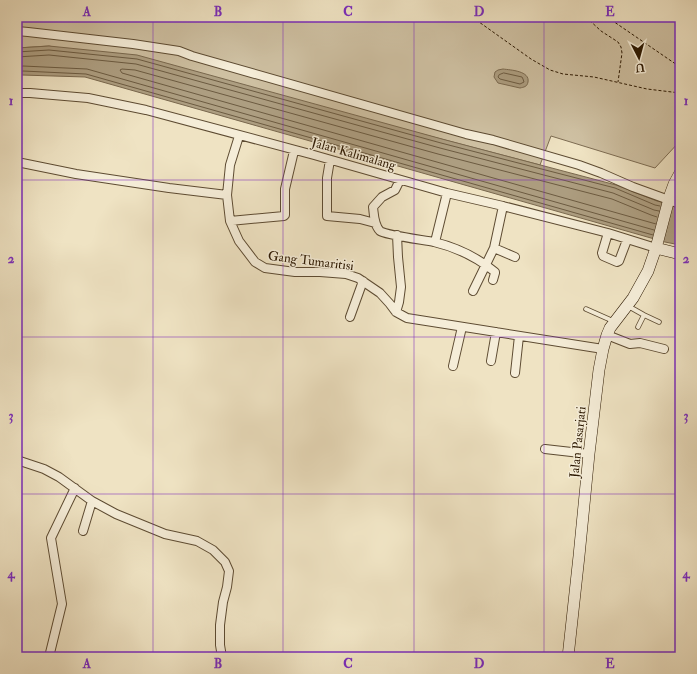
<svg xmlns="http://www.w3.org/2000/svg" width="697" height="674" font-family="'IM FELL Double Pica',serif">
	<rect width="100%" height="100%" fill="#efe3c3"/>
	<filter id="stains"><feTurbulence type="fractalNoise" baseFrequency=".005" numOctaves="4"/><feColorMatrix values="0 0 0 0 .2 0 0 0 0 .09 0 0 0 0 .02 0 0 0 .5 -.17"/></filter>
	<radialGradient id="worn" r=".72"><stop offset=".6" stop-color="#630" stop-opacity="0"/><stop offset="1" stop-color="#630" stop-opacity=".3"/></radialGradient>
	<path fill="#cec0a2" stroke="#7d6c52" d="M 17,17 L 680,17 L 680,141 L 655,168 L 551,136 L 540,165 L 361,118 L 49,46 L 17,48 Z"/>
	<path fill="#ad9e81" stroke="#79684e" d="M 49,46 L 137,55 L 442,139 L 616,185 L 657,201 L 680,206 L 680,245 L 665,242 L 85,77 L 22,75 L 17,76 L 17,48 Z
		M 503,69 C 511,70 530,71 528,82 C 527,87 524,87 520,88 L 498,83 L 494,77 L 495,72 L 498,70 Z"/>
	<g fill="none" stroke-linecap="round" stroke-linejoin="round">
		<path stroke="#6c5b41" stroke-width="1" d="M 17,52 L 49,50 L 137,59 L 441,143 L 615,188 L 655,205 L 660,206
			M 17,57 L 49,55 L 136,64 L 440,148 L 613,193 L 654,210 L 659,211
			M 17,67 L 23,66 L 87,69 L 654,230
			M 17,72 L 23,71 L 86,74 L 653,235
			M 504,73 L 522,77 L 523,79 L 524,82 L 520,84 L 500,79 L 498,77 L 499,75 Z
			M 656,224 L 122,73 L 120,70 L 122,69 L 135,70 L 438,154 L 612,199 L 651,215 L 657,217"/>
		<defs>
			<path id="service" d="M 628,306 L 644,315 L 659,322
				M 586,309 L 613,321
				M 638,327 L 644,315"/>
			<path id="minor" d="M 17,31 L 28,32 L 133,44 L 179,51 L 192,56 L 466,134 L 493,140 L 579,165 L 601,173 L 633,187 L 680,204
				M 17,93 L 30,93 L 88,98 L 146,110 L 314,155 L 447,193 L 503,206 L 608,233 L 656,248
				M 239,136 L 230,165 L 227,195 L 230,221 L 239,241 L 255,262 L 265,268 L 295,272 L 320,272 L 346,274 L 358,278 L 380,293 L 390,304 L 396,312 L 407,318 L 603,349
				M 330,160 L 327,178 L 327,216 L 360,219 L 375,223
				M 17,164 L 22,163 L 76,174 L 169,188 L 227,195
				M 400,180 L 395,190 L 382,197 L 373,207 C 374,215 374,225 380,231 C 385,235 424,240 434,242 C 455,247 478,258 495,272 L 495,273 L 493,280
				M 230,221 L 284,216 L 285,215 L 285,189 L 294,151
				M 608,233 L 602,253 L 603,256 L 617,262 L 619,261 L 627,240
				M 435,242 L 447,193
				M 494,248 L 515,257
				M 473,291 L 494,248 L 503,206
				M 396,312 L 399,302 L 401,287 L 398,257 L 397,235
				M 350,317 L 363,281
				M 607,335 L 630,344 L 640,343 L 664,349
				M 491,361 L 496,332
				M 453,366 L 462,327
				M 515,373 L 519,336
				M 545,449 L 589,454
				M 17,460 L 44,469 L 59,477 L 92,501 L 116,514 L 165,534 L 197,541 L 213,550 L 225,562 L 229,571 L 227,587 L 223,602 L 220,625 L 220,645 L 222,657
				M 83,531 L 92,501
				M 49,657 L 62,604 L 51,538 L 75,488"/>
			<path id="secondary" d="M 656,248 L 680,254
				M 568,657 L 579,556 L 589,454 L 599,370 L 603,349 L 607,335 L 610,328 L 633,298 L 648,271 L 656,248 L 670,195 L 674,184 L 680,173"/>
		</defs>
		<use href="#service" stroke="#5d4b32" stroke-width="5.5"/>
		<use href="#minor" stroke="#5d4b32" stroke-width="10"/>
		<use href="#secondary" stroke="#2c1801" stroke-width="12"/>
		<path stroke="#2c1801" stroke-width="1" stroke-dasharray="3 2" stroke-linecap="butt" d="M 472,17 L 531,59 L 550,70 L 563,74 L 594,77 L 647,89 L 680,93
			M 586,17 L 601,31 L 618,42 L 621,47 L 622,53 L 618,82
			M 607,17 L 680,67"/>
		<use href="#service" stroke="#f5edd8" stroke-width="4"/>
		<use href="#minor" stroke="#f5edd8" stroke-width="8"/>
		<use href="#secondary" stroke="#f5edd8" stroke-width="11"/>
	</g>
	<path fill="none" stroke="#7b2cbf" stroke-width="1" stroke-opacity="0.55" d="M 153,17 L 153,657M 283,17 L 283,657M 414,17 L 414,657M 544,17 L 544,657M 17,180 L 680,180M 17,337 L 680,337M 17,494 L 680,494"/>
	<g text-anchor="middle" stroke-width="3" stroke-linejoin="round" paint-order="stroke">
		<g font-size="13" fill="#2c1801" stroke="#f5edd8">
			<text transform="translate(354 153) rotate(16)" y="5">Jalan Kalimalang</text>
			<text transform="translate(311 260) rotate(7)" y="5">Gang Tumaritisi</text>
			<text transform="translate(577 442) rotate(-84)" y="5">Jalan Pasarjati</text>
		</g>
	</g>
	<rect width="697" height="674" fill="none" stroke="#efe3c3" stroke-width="44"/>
	<g transform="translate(639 58) rotate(174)" stroke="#f5edd8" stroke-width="3" paint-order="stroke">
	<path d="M0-3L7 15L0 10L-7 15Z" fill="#2c1801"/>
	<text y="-6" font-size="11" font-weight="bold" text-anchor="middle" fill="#2c1801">U</text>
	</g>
	<rect x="22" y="22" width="653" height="630" fill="none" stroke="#7b2cbf" stroke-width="1.5"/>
	<g font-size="13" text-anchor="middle" font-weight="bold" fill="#7b2cbf">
		<text x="87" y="16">A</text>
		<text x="218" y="16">B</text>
		<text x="348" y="16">C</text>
		<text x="479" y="16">D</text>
		<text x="610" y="16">E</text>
		<text x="11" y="105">1</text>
		<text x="686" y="105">1</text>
		<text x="11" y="263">2</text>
		<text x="686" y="263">2</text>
		<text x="11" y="420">3</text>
		<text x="686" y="420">3</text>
		<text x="11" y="578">4</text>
		<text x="686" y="578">4</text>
		<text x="87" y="668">A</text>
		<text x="218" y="668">B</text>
		<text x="348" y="668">C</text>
		<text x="479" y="668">D</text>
		<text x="610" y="668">E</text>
	</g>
	<rect width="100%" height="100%" filter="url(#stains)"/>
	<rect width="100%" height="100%" fill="url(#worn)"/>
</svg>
